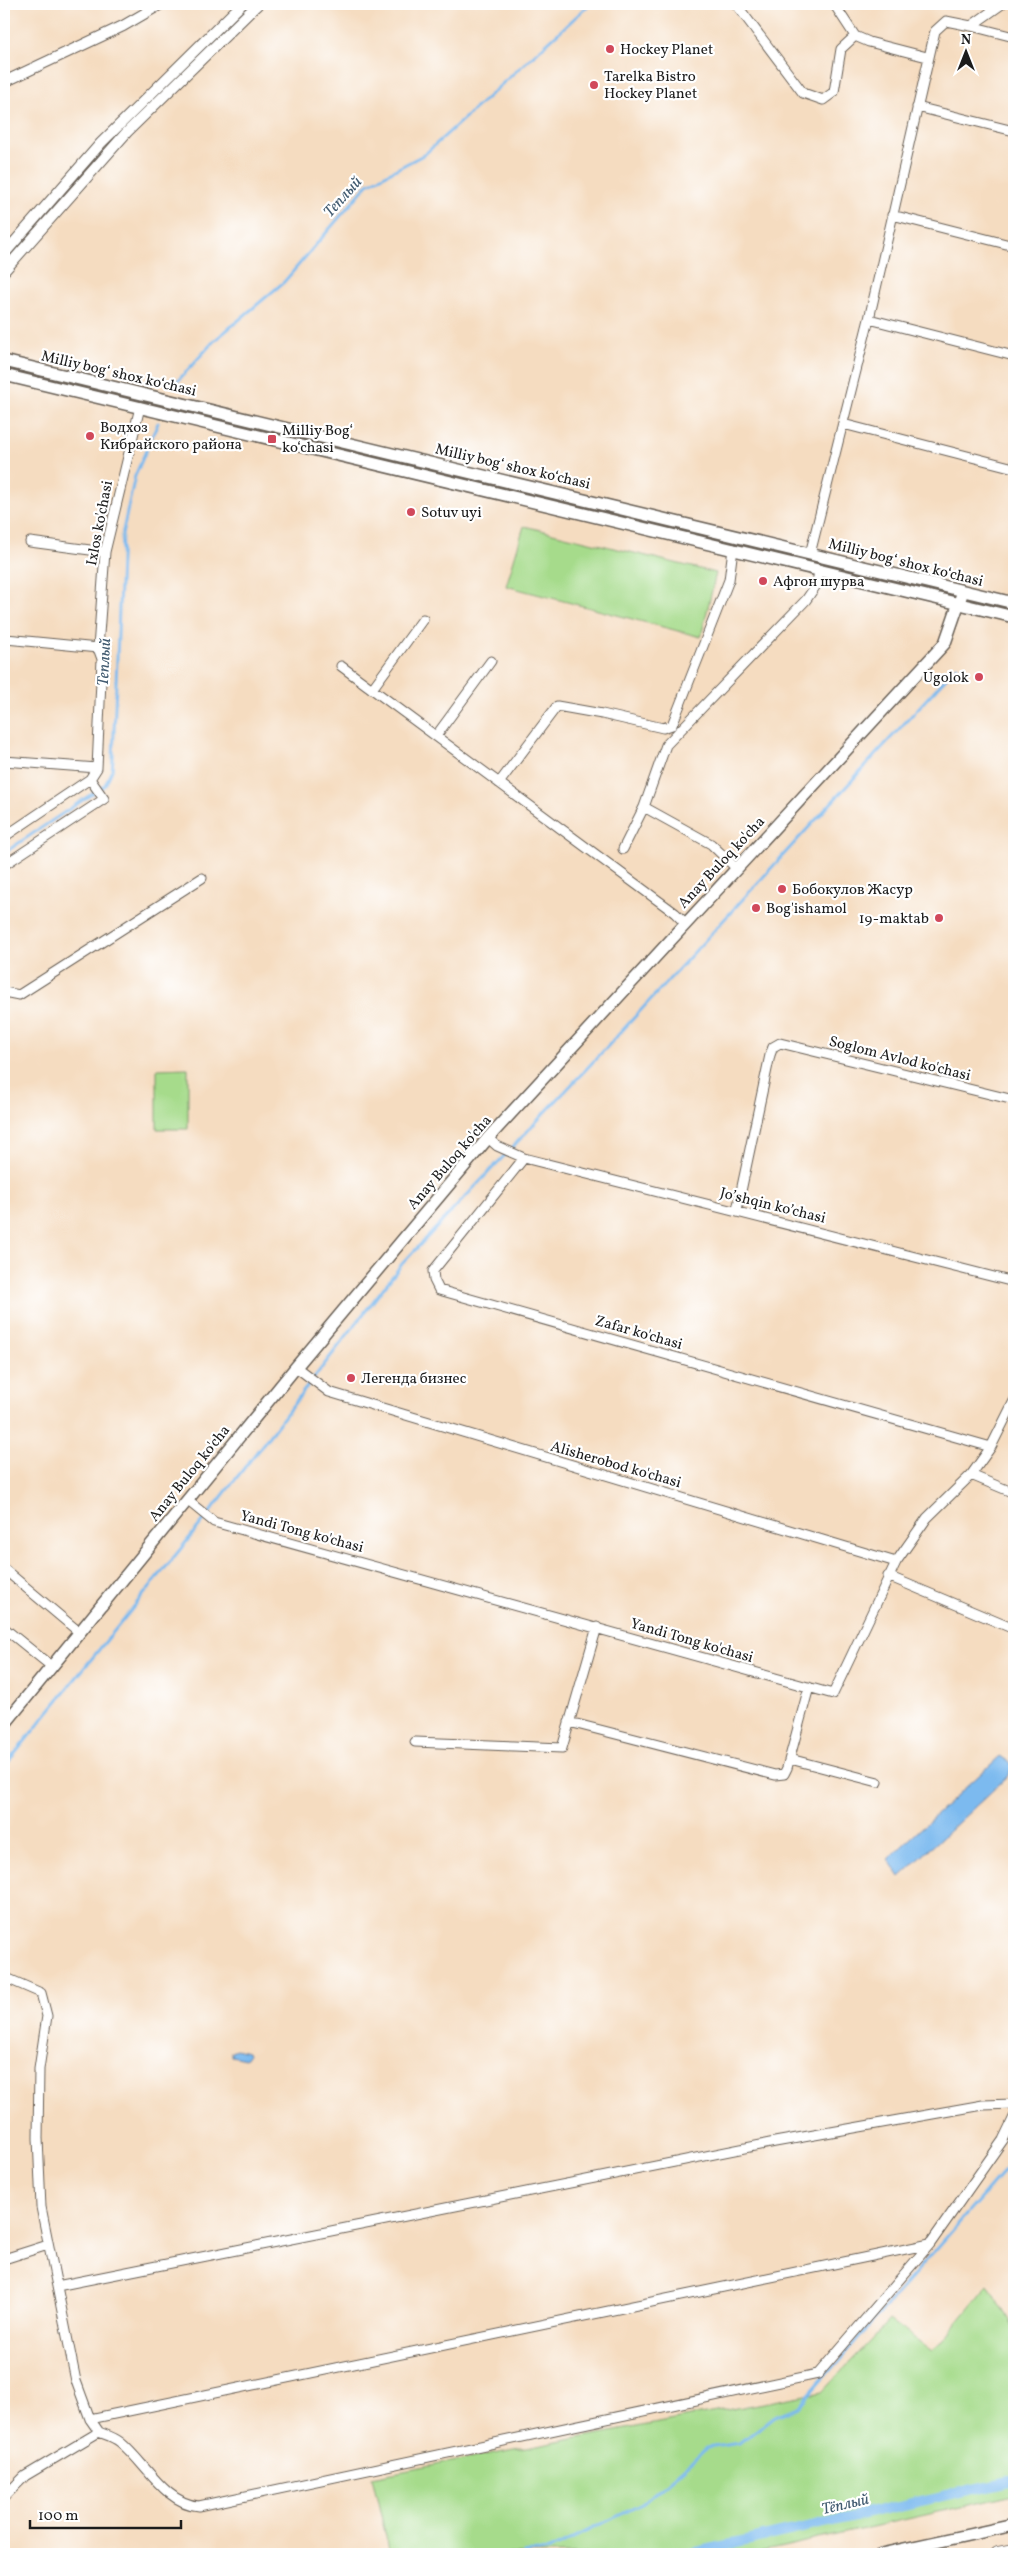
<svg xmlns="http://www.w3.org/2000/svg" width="1018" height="2558" font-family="Vollkorn,serif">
	<rect width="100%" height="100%" fill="#fff"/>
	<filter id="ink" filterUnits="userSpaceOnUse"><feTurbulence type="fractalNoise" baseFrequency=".02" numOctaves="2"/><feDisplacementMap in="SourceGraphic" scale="10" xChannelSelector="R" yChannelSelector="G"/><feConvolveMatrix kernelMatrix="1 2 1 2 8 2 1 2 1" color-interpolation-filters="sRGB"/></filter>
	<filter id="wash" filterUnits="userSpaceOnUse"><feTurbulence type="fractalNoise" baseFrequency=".0096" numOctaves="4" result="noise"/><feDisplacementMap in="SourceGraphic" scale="20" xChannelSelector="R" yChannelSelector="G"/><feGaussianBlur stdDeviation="1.12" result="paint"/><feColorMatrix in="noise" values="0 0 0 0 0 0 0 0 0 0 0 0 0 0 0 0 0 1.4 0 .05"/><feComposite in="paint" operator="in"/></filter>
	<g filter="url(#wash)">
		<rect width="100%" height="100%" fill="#f5dcc0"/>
		<path fill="#a6db8b" stroke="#617c54" d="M 524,526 L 716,573 L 701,637 L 506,586 Z
			M 188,1068 L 188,1129 L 157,1129 L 157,1069 Z
			M 988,2285 L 1014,2329 L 1014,2495 L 752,2554 L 390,2554 L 372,2477 L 822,2392 L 890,2320 L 933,2352 Z"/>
		<path fill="#7bbaef" stroke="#4c6b86" d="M 1000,1756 L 1014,1765 L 1007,1777 L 900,1877 L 888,1859 Z
			M 236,2049 L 247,2052 L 248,2055 L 245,2059 L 231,2056 L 231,2051 Z"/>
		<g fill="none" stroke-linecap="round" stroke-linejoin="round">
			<path stroke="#7bbaef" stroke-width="3" d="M 174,385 L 214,341 L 284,282 L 368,184 L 425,154 L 590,4
				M 4,853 L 105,785 L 112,770 L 113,758 L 122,535 L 135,476 L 158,423
				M 4,1767 L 204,1520 L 402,1264 L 608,1046 L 957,666
				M 524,2554 L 549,2550 L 642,2504 L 707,2448 L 740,2443 L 775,2416 L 798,2407 L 1014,2160"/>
			<path stroke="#7bbaef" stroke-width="10" d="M 688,2554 L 1009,2481"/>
		</g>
	</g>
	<g filter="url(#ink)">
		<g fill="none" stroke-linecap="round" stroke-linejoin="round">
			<defs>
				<path id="minor" d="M 736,4 L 803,93 L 823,100 L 834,92 L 841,49 L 855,36
					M 834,4 L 855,36 L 869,42 L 927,57
					M 971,26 L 1014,37
					M 917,107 L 1014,131
					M 892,215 L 1014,246
					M 869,319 L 1014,356
					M 843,424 L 1014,468
					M 30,542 L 105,552
					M 810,554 L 869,319 L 935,31 L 946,21 L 971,26 L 1002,4
					M 6,639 L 98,648
					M 341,666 L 675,913 L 685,923
					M 372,689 L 423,619
					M 436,736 L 491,661
					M 4,761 L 97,768
					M 499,783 L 557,706 L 602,714 L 663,728 L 672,725 L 729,580 L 733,549
					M 644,807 L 711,844 L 736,868
					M 4,837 L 81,785 L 90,779 L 97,768 L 102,659 L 98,648 L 105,552 L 140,407
					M 623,849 L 644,807 L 666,745 L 806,600 L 817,584 L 819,570
					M 4,865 L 104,799 L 90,779
					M 4,992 L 19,995 L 202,878
					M 488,1138 L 497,1146 L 524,1158 L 1014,1282
					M 524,1158 L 433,1271 L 434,1280 L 439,1290 L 991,1447
					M 737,1210 L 770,1055 L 773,1047 L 780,1043 L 1014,1100
					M 296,1367 L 329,1392 L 896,1562
					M 971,1475 L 1014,1493
					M 187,1500 L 214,1522 L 833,1694 L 896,1562 L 927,1518 L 971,1475 L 991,1447 L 1014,1401
					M 4,1569 L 79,1632
					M 888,1576 L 1014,1629
					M 4,1628 L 51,1666
					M 569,1722 L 775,1775 L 784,1774 L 787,1768 L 809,1687
					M 415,1742 L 562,1748 L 597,1627
					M 790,1759 L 878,1782
					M 4,1977 L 41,1993 L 47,2016 L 39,2069 L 38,2138 L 41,2207 L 76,2381 L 90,2419 L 99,2432 L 25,2476 L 4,2497
					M 4,2259 L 48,2245
					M 57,2286 L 775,2142 L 983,2105 L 1014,2104
					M 90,2419 L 930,2244
					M 99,2432 C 106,2435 114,2437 120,2442 C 145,2462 165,2504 199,2506 L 818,2374 L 930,2244 L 1003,2140 L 1014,2117"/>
				<path id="tertiary" d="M 4,82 L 123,26 L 161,4
					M 4,254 L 101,143 L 242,4
					M 4,271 L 127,132 L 258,4"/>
				<path id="secondary" d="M 4,361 L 1014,603
					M 4,375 L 1014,617
					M 4,1725 L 296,1367 L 488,1138 L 945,643 L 963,591
					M 881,2554 L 1014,2525"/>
				<path id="trunk" d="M 998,2554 L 1014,2551"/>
			</defs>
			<use href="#minor" stroke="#685f55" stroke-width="11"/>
			<use href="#tertiary" stroke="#685f55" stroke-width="12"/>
			<use href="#secondary" stroke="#685f55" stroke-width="14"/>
			<use href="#trunk" stroke="#685f55" stroke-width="16"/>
			<use href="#minor" stroke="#fff" stroke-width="9"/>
			<use href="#tertiary" stroke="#fff" stroke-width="10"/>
			<use href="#secondary" stroke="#fff" stroke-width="11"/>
			<use href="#trunk" stroke="#fff" stroke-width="14"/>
		</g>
	</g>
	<g fill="#d1495b" stroke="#fff" stroke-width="2">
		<circle cx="610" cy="49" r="5"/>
		<circle cx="594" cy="85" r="5"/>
		<circle cx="90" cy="436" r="5"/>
		<rect x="267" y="434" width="10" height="10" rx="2.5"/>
		<circle cx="411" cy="512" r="5"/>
		<circle cx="763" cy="581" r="5"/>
		<circle cx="979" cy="677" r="5"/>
		<circle cx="782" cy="889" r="5"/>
		<circle cx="756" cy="908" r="5"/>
		<circle cx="939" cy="918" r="5"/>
		<circle cx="351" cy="1378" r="5"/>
	</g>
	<g text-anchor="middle" stroke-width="4.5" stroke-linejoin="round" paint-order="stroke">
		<g font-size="15" fill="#1c1c1c" stroke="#fff" text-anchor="start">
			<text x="620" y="54">Hockey Planet</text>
			<text x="604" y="81">Tarelka Bistro<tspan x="604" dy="17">Hockey Planet</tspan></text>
			<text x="100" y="432">Водхоз<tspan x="100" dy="17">Кибрайского района</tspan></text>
			<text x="282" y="435">Milliy Bogʻ<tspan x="282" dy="17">koʻchasi</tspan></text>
			<text x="421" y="517">Sotuv uyi</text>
			<text x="773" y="586">Афгон шурва</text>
			<text x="969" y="682" text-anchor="end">Ugolok</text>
			<text x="792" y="894">Бобокулов Жасур</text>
			<text x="766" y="913">Bog'ishamol</text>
			<text x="929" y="923" text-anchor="end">19-maktab</text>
			<text x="361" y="1383">Легенда бизнес</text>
		</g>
		<g font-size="15" fill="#1c1c1c" stroke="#fff">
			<text transform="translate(119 373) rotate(13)" y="5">Milliy bog‘ shox ko‘chasi</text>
			<text transform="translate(513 466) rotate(13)" y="5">Milliy bog‘ shox ko‘chasi</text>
			<text transform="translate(99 523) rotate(-79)" y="5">Ixlos ko'chasi</text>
			<text transform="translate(906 562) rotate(14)" y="5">Milliy bog‘ shox ko‘chasi</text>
			<text transform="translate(721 862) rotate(-47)" y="5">Anay Buloq ko'cha</text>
			<text transform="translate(900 1058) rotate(14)" y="5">Soglom Avlod ko'chasi</text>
			<text transform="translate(449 1162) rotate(-49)" y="5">Anay Buloq ko'cha</text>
			<text transform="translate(773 1205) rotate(14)" y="5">Joʼshqin koʼchasi</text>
			<text transform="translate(639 1332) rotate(16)" y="5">Zafar ko'chasi</text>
			<text transform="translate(616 1464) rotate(16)" y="5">Alisherobod ko'chasi</text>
			<text transform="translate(189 1473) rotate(-51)" y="5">Anay Buloq ko'cha</text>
			<text transform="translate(302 1531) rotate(15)" y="5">Yandi Tong ko'chasi</text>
			<text transform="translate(692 1640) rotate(16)" y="5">Yandi Tong ko'chasi</text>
		</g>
		<g font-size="16" font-style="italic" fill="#425b70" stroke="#fff">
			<text transform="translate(342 196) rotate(-48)" y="6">Теплый</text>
			<text transform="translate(103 662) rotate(-87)" y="6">Теплый</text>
			<text transform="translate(845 2503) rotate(-13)" y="6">Тёплый</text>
		</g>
	</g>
	<rect width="1018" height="2558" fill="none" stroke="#fff" stroke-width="20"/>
	<g transform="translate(966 52)" stroke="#ffffff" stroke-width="4" paint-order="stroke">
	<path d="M0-4L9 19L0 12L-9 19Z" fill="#1c1c1c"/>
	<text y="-8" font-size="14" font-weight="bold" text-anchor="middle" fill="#1c1c1c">N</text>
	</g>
	<path d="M30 2520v8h151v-8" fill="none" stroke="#1c1c1c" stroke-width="2.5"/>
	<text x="38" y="2520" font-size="15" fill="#1c1c1c" stroke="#ffffff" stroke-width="4" paint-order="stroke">100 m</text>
</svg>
